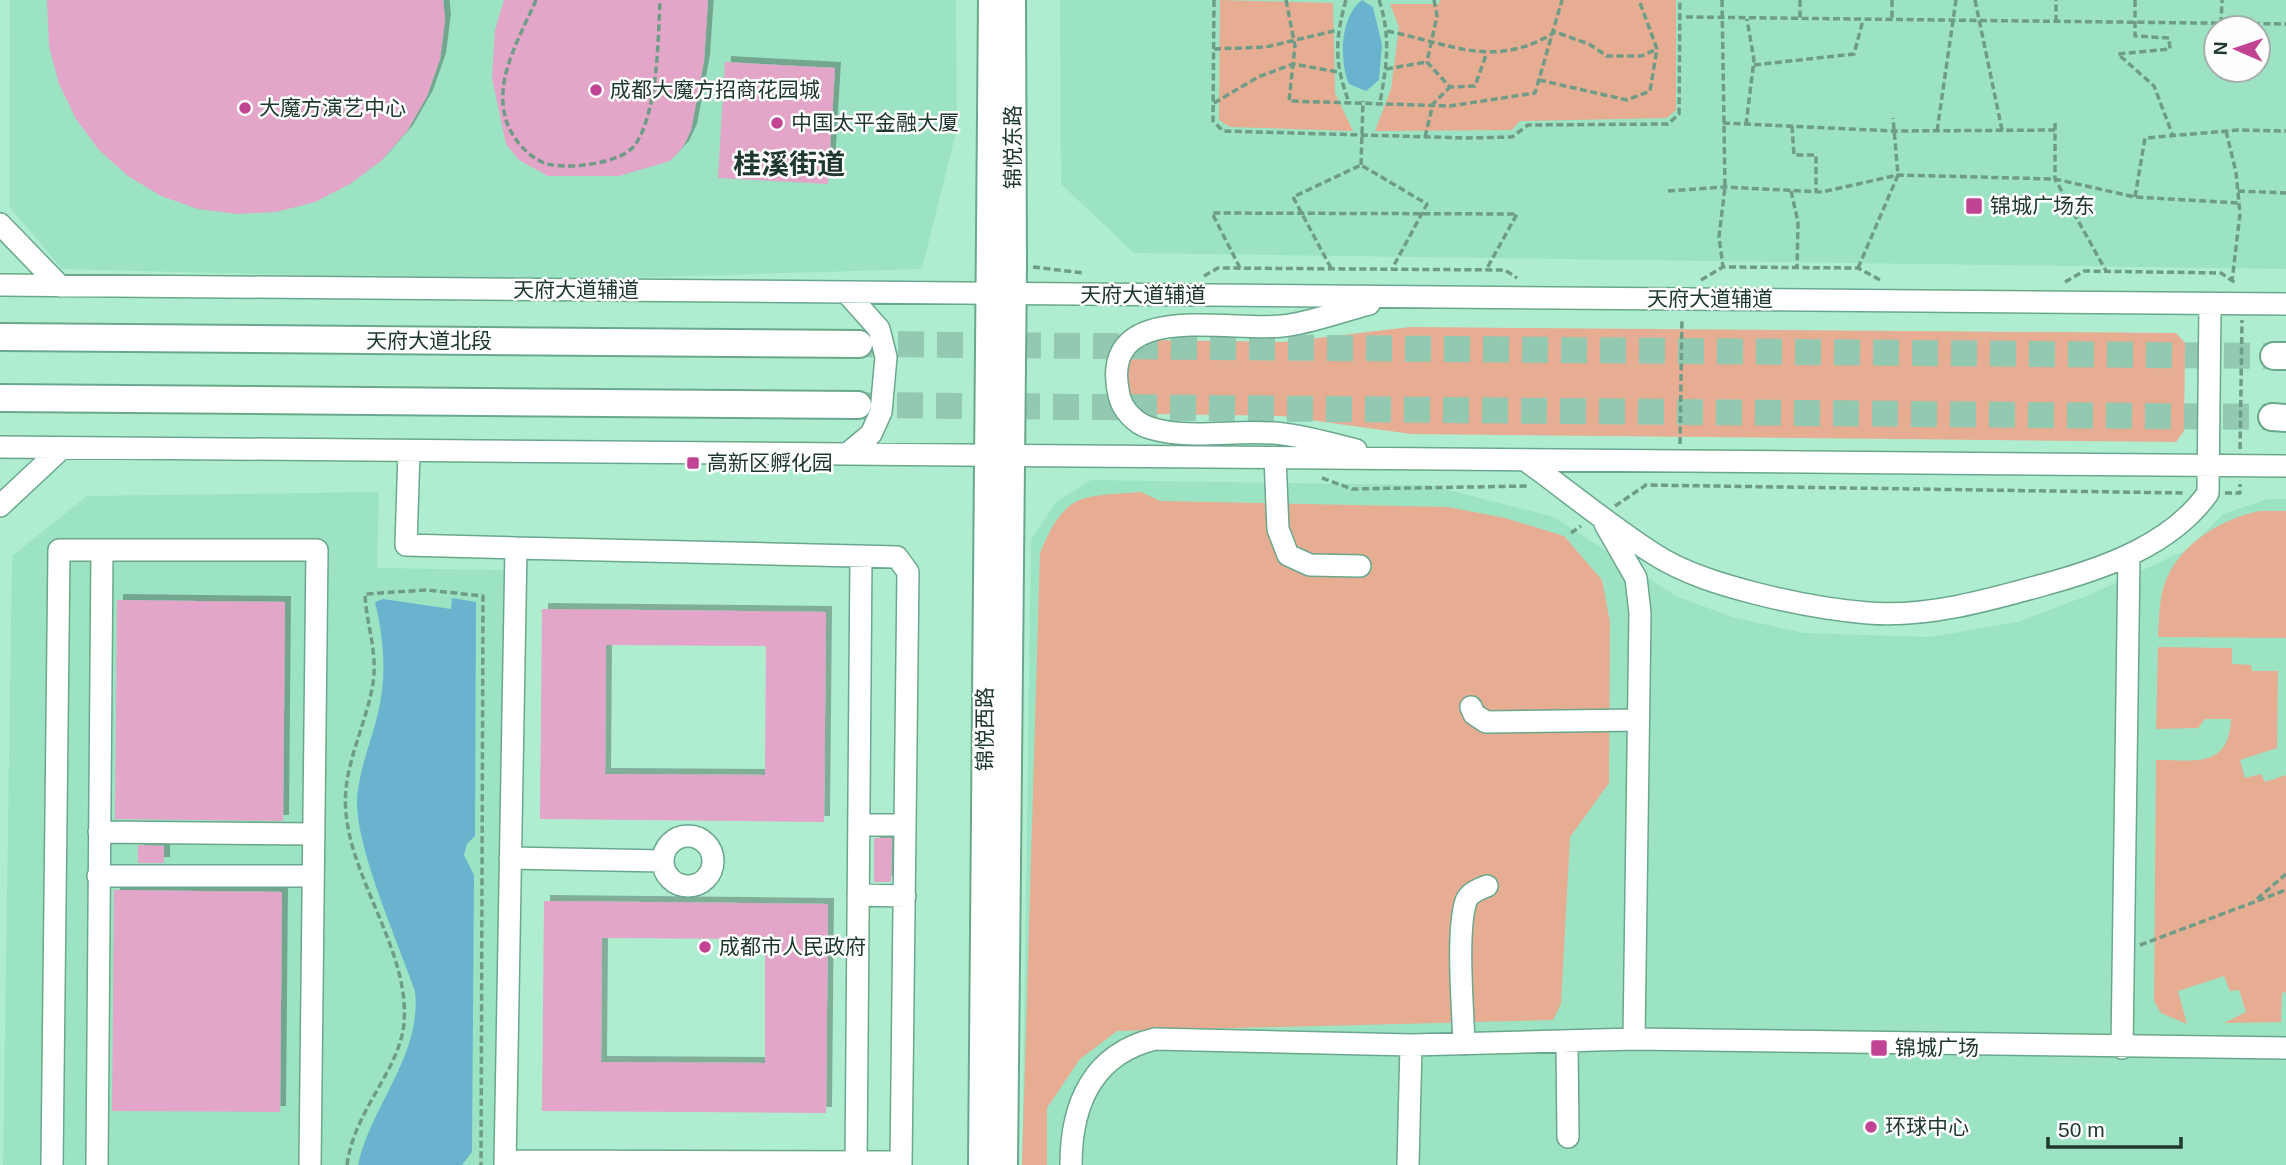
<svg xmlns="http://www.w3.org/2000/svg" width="2286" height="1165" font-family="Helvetica,'Noto Sans SC',sans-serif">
	<defs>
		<filter id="shadow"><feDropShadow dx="6" dy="-6" stdDeviation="0" flood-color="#0004"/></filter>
	</defs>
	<rect width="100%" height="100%" fill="#afedd0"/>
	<path fill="#9ce3c3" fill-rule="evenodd" d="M 10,0 L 956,0 L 957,129 L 922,269 L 524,281 L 62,269 L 9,206 Z
		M 1060,0 L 2286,0 L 2286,269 L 1134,253 L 1061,184 ZM 2216,28 L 2258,28 L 2258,70 L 2216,70 Z
		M 1091,480 L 1429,485 L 1554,517 L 1676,596 L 1732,617 L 1804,633 L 1930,637 L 2017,622 L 2089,595 L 2188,549 L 2223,514 L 2268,499 L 2286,499 L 2286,1165 L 1022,1165 L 1031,540 L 1056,502 Z
		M 379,492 L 377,568 L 506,570 L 497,1165 L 3,1165 L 12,556 L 87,496 Z"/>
	<path fill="#e7ad93" d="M 1220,0 L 1333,3 L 1335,93 L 1353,131 L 1230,127 L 1219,120 Z
		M 1440,0 L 1676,0 L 1676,110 L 1667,118 L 1520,121 L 1512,130 L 1375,131 L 1391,89 L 1399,27 L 1390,4 L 1439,4 Z
		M 1410,327 L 2176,333 L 2185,343 L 2184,431 L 2176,442 L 1411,434 L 1281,416 L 1154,414 C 1122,407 1125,392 1122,364 L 1146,340 L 1284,342 Z
		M 1141,492 L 1160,501 L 1448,507 L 1505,518 L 1564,536 L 1602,580 L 1610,622 L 1609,783 L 1570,837 L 1561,1004 L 1553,1020 L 1117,1031 L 1080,1059 L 1047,1108 L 1047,1165 L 1022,1165 L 1040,553 C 1066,491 1080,497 1141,492 Z
		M 2259,511 L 2286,511 L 2286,638 L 2158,637 C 2159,623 2159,607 2162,593 C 2172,548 2218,520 2259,511 Z
		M 2158,647 L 2232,648 L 2232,664 L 2251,665 L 2252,671 L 2278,671 L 2277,748 L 2240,760 L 2245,778 L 2261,774 L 2265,782 L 2286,775 L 2286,992 L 2282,993 L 2281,1022 L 2224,1023 L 2246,1012 L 2239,990 L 2230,991 L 2224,976 L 2178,991 L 2187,1024 L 2161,1013 L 2154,1001 L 2156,760 C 2194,760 2229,769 2231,719 L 2205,719 L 2198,728 L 2156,729 Z"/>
	<path fill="#69b3cf" d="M 1362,0 L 1373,7 L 1382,45 L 1379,80 L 1366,91 L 1349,84 C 1339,62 1340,16 1362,0 Z
		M 452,598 L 476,602 L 475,836 L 467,844 L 464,855 L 474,875 L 472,1152 L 462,1165 L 358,1165 C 371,1105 422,1056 415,991 C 398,942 357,851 357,802 C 358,771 371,743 378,713 C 387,677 384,638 375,602 L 383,599 L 451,609 Z"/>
	<path fill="#e3a5c8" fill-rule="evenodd" filter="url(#shadow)" d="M 47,0 L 443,0 L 445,20 L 440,59 L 427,96 L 407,131 L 381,161 L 350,184 L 315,202 L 276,212 L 237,214 L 198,209 L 161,196 L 128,176 L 99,150 L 76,119 L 59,84 L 49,46 Z
		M 504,0 L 708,0 L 704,61 L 691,130 L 683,147 L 670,161 L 619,176 L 548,176 L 519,160 L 506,144 L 492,78 L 495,30 Z
		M 725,62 L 835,68 L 828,184 L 718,178 Z
		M 117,600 L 285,602 L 283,821 L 115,819 Z
		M 542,609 L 826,612 L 824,822 L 540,819 ZM 606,645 L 766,646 L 765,775 L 605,774 Z
		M 874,838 L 892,838 L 891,882 L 874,882 Z
		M 138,845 L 164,846 L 164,863 L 138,863 Z
		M 114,890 L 282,892 L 280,1112 L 112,1111 Z
		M 544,901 L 828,904 L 826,1113 L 542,1111 ZM 602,938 L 765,939 L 765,1063 L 601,1062 Z"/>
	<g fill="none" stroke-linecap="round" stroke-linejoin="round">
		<path stroke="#92c9b0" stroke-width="26" stroke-dasharray="26 13" stroke-linecap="butt" d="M 859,344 L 2274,356
			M 858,405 L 2272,417"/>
		<defs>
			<path id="minor" d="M 0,224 L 60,286
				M 0,285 L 2286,304
				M 846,292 L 879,329 L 886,357 L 881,412 L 871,434 L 847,454
				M 0,447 L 2286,466
				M 1356,450 C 1332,444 1307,437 1283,434 C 1240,428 1192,441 1150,428 C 1136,424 1122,410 1119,395 C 1097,298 1228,332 1282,326 C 1311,323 1341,311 1369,304
				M 409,451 L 406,545 L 516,548 L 505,1165
				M 1275,458 L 1278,529 L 1288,555 L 1310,565 L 1360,566
				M 1525,460 C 1568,491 1610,526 1654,554 C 1685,574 1723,585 1758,594 C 1794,603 1831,610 1868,613 C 1928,618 1993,599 2050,583 C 2108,567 2173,543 2208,493 L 2210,304
				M 0,506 L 62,448
				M 1605,524 L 1636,578 L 1640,613 L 1634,1039
				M 516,548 L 897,557 L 908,572 L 901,1165
				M 1471,707 L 1474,714 L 1486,722 L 1638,720
				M 859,825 L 905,825
				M 99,832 L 314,834
				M663 861a25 25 0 1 1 50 0a25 25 0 1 1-50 0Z
				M 510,858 L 663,861
				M 98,876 L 313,876
				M 858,895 L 905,896
				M 1567,1041 L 1568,1137
				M 1464,1044 C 1463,1009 1456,932 1466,901 C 1469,893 1479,889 1487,886
				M 2122,1048 L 2129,555
				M 505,1161 L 901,1162
				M 52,1165 L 59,550 L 317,550 L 310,1165
				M 97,1165 L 102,550
				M 856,1165 L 861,556
				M 1071,1165 C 1071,1105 1092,1054 1155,1039 L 1411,1045 L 1634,1039 L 2286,1048
				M 1408,1165 L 1411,1045"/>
			<path id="major" d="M 0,337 L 859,344
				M 2274,356 L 2286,356
				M 0,398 L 858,405
				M 2272,417 L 2286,418
				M 982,1165 L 992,0
				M 1004,1165 L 1013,264 L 1012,0"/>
		</defs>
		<use href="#minor" stroke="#6ba78c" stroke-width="24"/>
		<use href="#major" stroke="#6ba78c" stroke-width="30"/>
		<path stroke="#6f9c87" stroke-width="3.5" stroke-dasharray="7 3.5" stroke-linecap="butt" d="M 536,0 C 521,35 495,77 505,116 C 509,134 524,153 540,161 C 559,172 622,164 635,145 C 658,111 658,41 660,0
			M 1214,0 L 1213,121 L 1223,131 L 1467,138 L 1512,137 L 1528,125 L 1668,124 L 1679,114 L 1680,0
			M 1286,0 L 1295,46 L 1289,101 L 1450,106 L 1535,93 L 1562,0
			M 1346,0 C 1335,39 1334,63 1349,102
			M 1379,0 C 1391,36 1387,65 1380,102
			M 1434,0 L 1437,16 L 1427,62 L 1450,87 L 1475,86 L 1486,55
			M 1722,0 L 1725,187 L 1719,237 L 1723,267
			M 1800,0 L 1800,19
			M 1892,0 L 1892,20
			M 1975,0 L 2002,130
			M 2135,0 L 2135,36 L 2169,38 L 2170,49 L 2118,54 L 2154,86 L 2173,136
			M 1686,17 L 2286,24
			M 2056,22 L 2056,0
			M 2221,24 L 2222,0
			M 1387,31 C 1452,44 1494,70 1555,32 L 1589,44 L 1607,56 L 1641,56 L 1657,49
			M 1214,49 L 1266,47 L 1338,30
			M 1754,65 L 1854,54 L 1863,20
			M 1386,69 L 1427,62
			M 1539,80 L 1627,100 L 1650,91 L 1657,49 L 1639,0
			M 1214,103 L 1258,77 L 1293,64 L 1338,72
			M 1723,123 L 1894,131 L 2055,130
			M 2055,123 L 2055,179 L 2106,271
			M 1746,125 L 1754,60 L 1747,19
			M 1792,126 L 1794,155 L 1816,155 L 1816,192
			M 1937,131 L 1956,0
			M 2226,131 L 2236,172 L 2240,214 L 2232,281
			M 1425,137 L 1433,104 L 1450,87
			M 1361,165 L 1363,101
			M 1668,191 L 1725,187 L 1822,192 L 1898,175 L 2055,179 L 2135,197 L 2239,203
			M 1791,191 L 1798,222 L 1797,268
			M 2238,191 L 2286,193
			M 2135,197 L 2145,138 L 2239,130 L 2286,131
			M 1033,267 L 1084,273
			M 1240,268 L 1212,213 L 1517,214 L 1486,270
			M 1331,268 L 1293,197 L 1361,165 L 1427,204 L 1392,269
			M 1858,268 L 1898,175 L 1893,118
			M 1204,276 L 1218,268 L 1505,270 L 1517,278
			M 1701,280 L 1723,267 L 1858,268 L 1882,281
			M 2065,282 L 2084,271 L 2221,273 L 2237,284
			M 1680,444 L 1682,318
			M 2240,449 L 2242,320
			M 1322,478 L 1352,489 L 1530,486
			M 2225,493 L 2240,493 L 2240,484
			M 1615,506 L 1646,485 L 2185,493
			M 1571,533 L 1581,526
			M 2257,899 L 2286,874
			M 2140,945 L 2286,890
			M 347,1165 C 354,1110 400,1070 404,1023 C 410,953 352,882 346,813 C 341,769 366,727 373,683 C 378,653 366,623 365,594 L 426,590 L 483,596 L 481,1165"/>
		<use href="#minor" stroke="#fff" stroke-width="21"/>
		<use href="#major" stroke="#fff" stroke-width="26"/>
	</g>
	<g fill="#c04493" stroke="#fefefe" stroke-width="2.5">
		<circle cx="596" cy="90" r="7"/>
		<circle cx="245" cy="108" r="7"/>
		<circle cx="777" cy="123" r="7"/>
		<rect x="1965" y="197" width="18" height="18" rx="3.5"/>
		<rect x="686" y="456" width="14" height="14" rx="3.5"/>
		<circle cx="705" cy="947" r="7"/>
		<rect x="1870" y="1039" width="18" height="18" rx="3.5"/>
		<circle cx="1871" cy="1127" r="7"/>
	</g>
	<g text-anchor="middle" stroke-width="5" stroke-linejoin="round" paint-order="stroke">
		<g font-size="21" fill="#20392e" stroke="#fefefe" text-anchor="start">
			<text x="610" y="97">成都大魔方招商花园城</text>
			<text x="259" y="115">大魔方演艺中心</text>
			<text x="791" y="130">中国太平金融大厦</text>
			<text x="1990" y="213">锦城广场东</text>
			<text x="707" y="470">高新区孵化园</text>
			<text x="719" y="954">成都市人民政府</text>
			<text x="1895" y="1055">锦城广场</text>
			<text x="1885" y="1134">环球中心</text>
		</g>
		<g font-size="21" fill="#20392e" stroke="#fefefe">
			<text transform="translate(1013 147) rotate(-90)" y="7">锦悦东路</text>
			<text x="576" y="297">天府大道辅道</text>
			<text x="1143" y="302">天府大道辅道</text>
			<text x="1710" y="306">天府大道辅道</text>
			<text x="429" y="348">天府大道北段</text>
			<text transform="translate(985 729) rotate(-90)" y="7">锦悦西路</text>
		</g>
		<g font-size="28" font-weight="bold" fill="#20392e" stroke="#fefefe">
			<text x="789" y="174">桂溪街道</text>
		</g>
	</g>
	<g transform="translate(2237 49) rotate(272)"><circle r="33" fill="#fefefe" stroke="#a5afab" stroke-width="2"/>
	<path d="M0-5L12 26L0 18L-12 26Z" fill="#c04493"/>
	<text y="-10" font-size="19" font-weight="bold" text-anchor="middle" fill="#20392e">N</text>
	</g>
	<path d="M2048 1137v10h133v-10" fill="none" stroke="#20392e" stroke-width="3.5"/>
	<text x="2058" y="1137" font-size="21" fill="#20392e" stroke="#fefefe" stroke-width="5" paint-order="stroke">50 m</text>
</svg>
